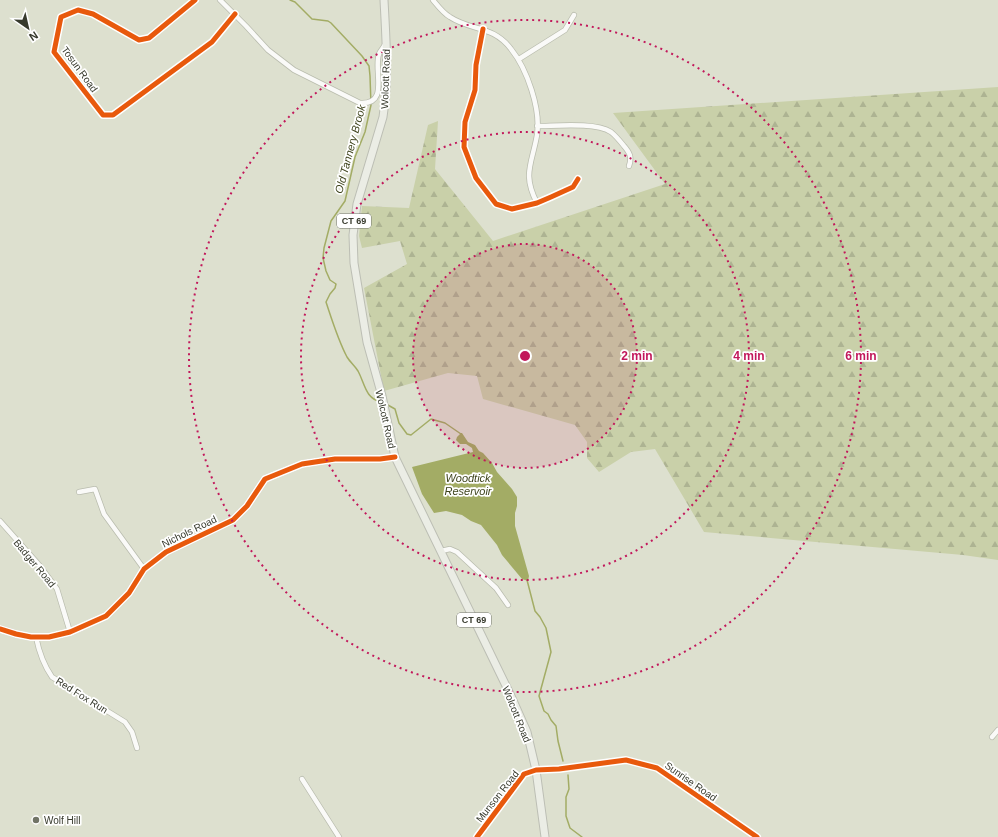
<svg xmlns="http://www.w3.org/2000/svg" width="998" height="837" font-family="Helvetica,sans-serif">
	<defs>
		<pattern id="forest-firs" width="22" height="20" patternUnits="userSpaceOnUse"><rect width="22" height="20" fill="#c9d0a9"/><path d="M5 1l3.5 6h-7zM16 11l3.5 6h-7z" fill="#adb392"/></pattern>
	</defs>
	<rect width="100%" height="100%" fill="#dde0cf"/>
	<path fill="url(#forest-firs)" d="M 998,87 L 998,560 L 963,555 L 704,532 L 655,449 L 631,452 L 599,472 L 587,458 L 587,442 L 575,425 L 483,399 L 477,376 L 448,373 L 384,391 L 364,288 L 407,264 L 400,241 L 362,248 L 359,236 L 362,206 L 409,208 L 428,125 L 438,121 L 435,169 L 493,241 L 665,184 L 613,113 Z"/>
	<path fill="#a3ac65" d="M 461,433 L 462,433 L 468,442 L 475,445 L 479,451 L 483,453 L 492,463 L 497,472 L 512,489 L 517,497 L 517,506 L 515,513 L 515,526 L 529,576 L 528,581 L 522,579 L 502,555 L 497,545 L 481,525 L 471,521 L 462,515 L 446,511 L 434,513 L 422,494 L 412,467 L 473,452 L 472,448 L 466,444 L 460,444 L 456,440 L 457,437 Z"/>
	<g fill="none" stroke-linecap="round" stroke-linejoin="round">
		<path stroke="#a3ac65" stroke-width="1.5" d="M 290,0 L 295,2 L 312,19 L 328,21 L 331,23 L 362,56 L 369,66 L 370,76 L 371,105 L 365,132 L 355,157 L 345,201 L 331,221 L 324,248 L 323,258 L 326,271 L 330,280 L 336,284 L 335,288 L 330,294 L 326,302 C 332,320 338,340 347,357 C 350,362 355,366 358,371 C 365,384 365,398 381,402
			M 386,404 L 395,409 L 399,423 L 407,434 L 411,435 L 431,419 L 445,423 L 461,434
			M 527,580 L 535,611 L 540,617 L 546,628 L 551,652 L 539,696 L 544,711 L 548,714 L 551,720 L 556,726 L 558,741 L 563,761
			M 568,775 L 569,789 L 566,797 L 566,816 L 570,828 L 582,837"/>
		<defs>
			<path id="street" d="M 195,0 L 149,38 L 139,40 L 93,14 L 78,10 L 61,17 L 54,52 L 103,115 L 113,115 L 212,42 L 235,14
				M 220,0 L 246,26 L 268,50 L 294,70 L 360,103 C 390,105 373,70 379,54 C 380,51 384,47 386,43
				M 433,0 C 438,6 443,13 450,17 C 471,31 493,25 511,49 C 527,69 541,109 537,135 C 532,164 522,174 537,203
				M 483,29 L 476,65 L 475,90 L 465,122 L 464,147 L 476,178 L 496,204 L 512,209 L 537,203 L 551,197 L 573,187 L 578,179
				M 519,59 L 565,30 L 574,15
				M 537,126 C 556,126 595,122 611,132 C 616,136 620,141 624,146 C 630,153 632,157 629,166
				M 79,492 L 95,489 L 104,514 L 144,569
				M 0,521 L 40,566 L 57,589 L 70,632
				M 441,551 L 450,549 L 457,552 L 496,588 L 508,605
				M 36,637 C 39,652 43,664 52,677 L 125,722 L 132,732 L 137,748
				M 992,737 L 998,730
				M 302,779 L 339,837
				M 477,837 L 524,774 L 536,770 L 559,769 L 626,760 L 657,768 L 757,837"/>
			<path id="secondary" d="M 0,629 L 16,634 L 31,637 L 49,637 L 70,632 L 106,616 L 129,593 L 144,569 L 166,552 L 233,520 L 247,506 L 265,479 L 302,464 L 335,459 L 380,459 L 395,457"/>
			<path id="primary" d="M 384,0 C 386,39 389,78 383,117 L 357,204 L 353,235 L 354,263 L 367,342 L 382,396 L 395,457 L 511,696 L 527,732 L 536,770 L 545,837"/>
		</defs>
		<use href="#street" stroke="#b9bcae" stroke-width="6"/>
		<use href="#secondary" stroke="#b9bcae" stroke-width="8"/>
		<use href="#primary" stroke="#bcbeb4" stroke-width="9"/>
		<use href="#street" stroke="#fafaf8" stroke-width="4.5"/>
		<use href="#secondary" stroke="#f2f4ee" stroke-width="6"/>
		<use href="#primary" stroke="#ebede5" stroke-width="7"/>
		<defs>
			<path id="cycleway" d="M 195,0 L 149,38 L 139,40 L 93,14 L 78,10 L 61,17 L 54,52 L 103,115 L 113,115 L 212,42 L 235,14
				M 483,29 L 476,65 L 475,90 L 465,122 L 464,147 L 476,178 L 496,204 L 512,209 L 537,203 L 551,197 L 573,187 L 578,179
				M 0,629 L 16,634 L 31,637 L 49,637 L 70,632 L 106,616 L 129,593 L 144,569 L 166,552 L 233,520 L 247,506 L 265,479 L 302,464 L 335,459 L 380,459 L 395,457
				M 477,837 L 524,774 L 536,770 L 559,769 L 626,760 L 657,768 L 757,837"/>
		</defs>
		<use href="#cycleway" stroke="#fff" stroke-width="8"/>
		<use href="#cycleway" stroke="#e8590c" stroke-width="5"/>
	</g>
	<circle cx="525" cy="356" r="112" fill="#c2185b" fill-opacity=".12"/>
	<g fill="none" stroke="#c2185b" stroke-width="2" stroke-dasharray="2 4">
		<circle cx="525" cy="356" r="112"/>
		<circle cx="525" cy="356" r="224"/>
		<circle cx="525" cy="356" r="336"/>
	</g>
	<circle fill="#717466" stroke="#fff" stroke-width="1.5" cx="36" cy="820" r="4"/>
	<g text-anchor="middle" stroke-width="3.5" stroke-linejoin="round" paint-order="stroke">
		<g fill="#fff" stroke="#73756c" stroke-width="1">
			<rect x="337" y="214" width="34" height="14" rx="3"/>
			<rect x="457" y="613" width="34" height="14" rx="3"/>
		</g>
		<g font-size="9" font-weight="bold" fill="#373a2d">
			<text x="354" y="224">CT 69</text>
			<text x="474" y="623">CT 69</text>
		</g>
		<g font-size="10" fill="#373a2d" stroke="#fff">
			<text transform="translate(80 69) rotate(54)" y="4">Tosun Road</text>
			<text transform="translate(385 79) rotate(-88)" y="4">Wolcott Road</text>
			<text transform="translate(386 419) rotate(77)" y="4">Wolcott Road</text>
			<text transform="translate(189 531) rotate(-26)" y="4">Nichols Road</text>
			<text transform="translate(35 563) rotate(50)" y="4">Badger Road</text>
			<text transform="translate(82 695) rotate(32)" y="4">Red Fox Run</text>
			<text transform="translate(517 714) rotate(68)" y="4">Wolcott Road</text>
			<text transform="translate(691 781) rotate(35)" y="4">Sunrise Road</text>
			<text transform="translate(497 796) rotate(-52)" y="4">Munson Road</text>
		</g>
		<g font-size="10" fill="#373a2d" stroke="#fff" text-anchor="start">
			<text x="44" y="824">Wolf Hill</text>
		</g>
		<g font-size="11" font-style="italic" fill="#3f441d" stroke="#fff">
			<text transform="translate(350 149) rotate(-75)" y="4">Old Tannery Brook</text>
			<text x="468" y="482">Woodtick<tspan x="468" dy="13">Reservoir</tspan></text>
		</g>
	</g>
	<circle cx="525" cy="356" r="6" fill="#c2185b" stroke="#fff" stroke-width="2"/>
	<g font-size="12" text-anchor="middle" font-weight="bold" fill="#c2185b" stroke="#fff" stroke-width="3.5" stroke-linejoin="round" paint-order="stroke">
		<text x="637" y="360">2 min</text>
		<text x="749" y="360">4 min</text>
		<text x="861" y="360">6 min</text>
	</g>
	<g transform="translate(28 28) rotate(146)" stroke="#ffffff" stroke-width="3" paint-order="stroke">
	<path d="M0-3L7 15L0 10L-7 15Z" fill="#373a2d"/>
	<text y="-6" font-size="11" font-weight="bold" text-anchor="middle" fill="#373a2d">N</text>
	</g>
</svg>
